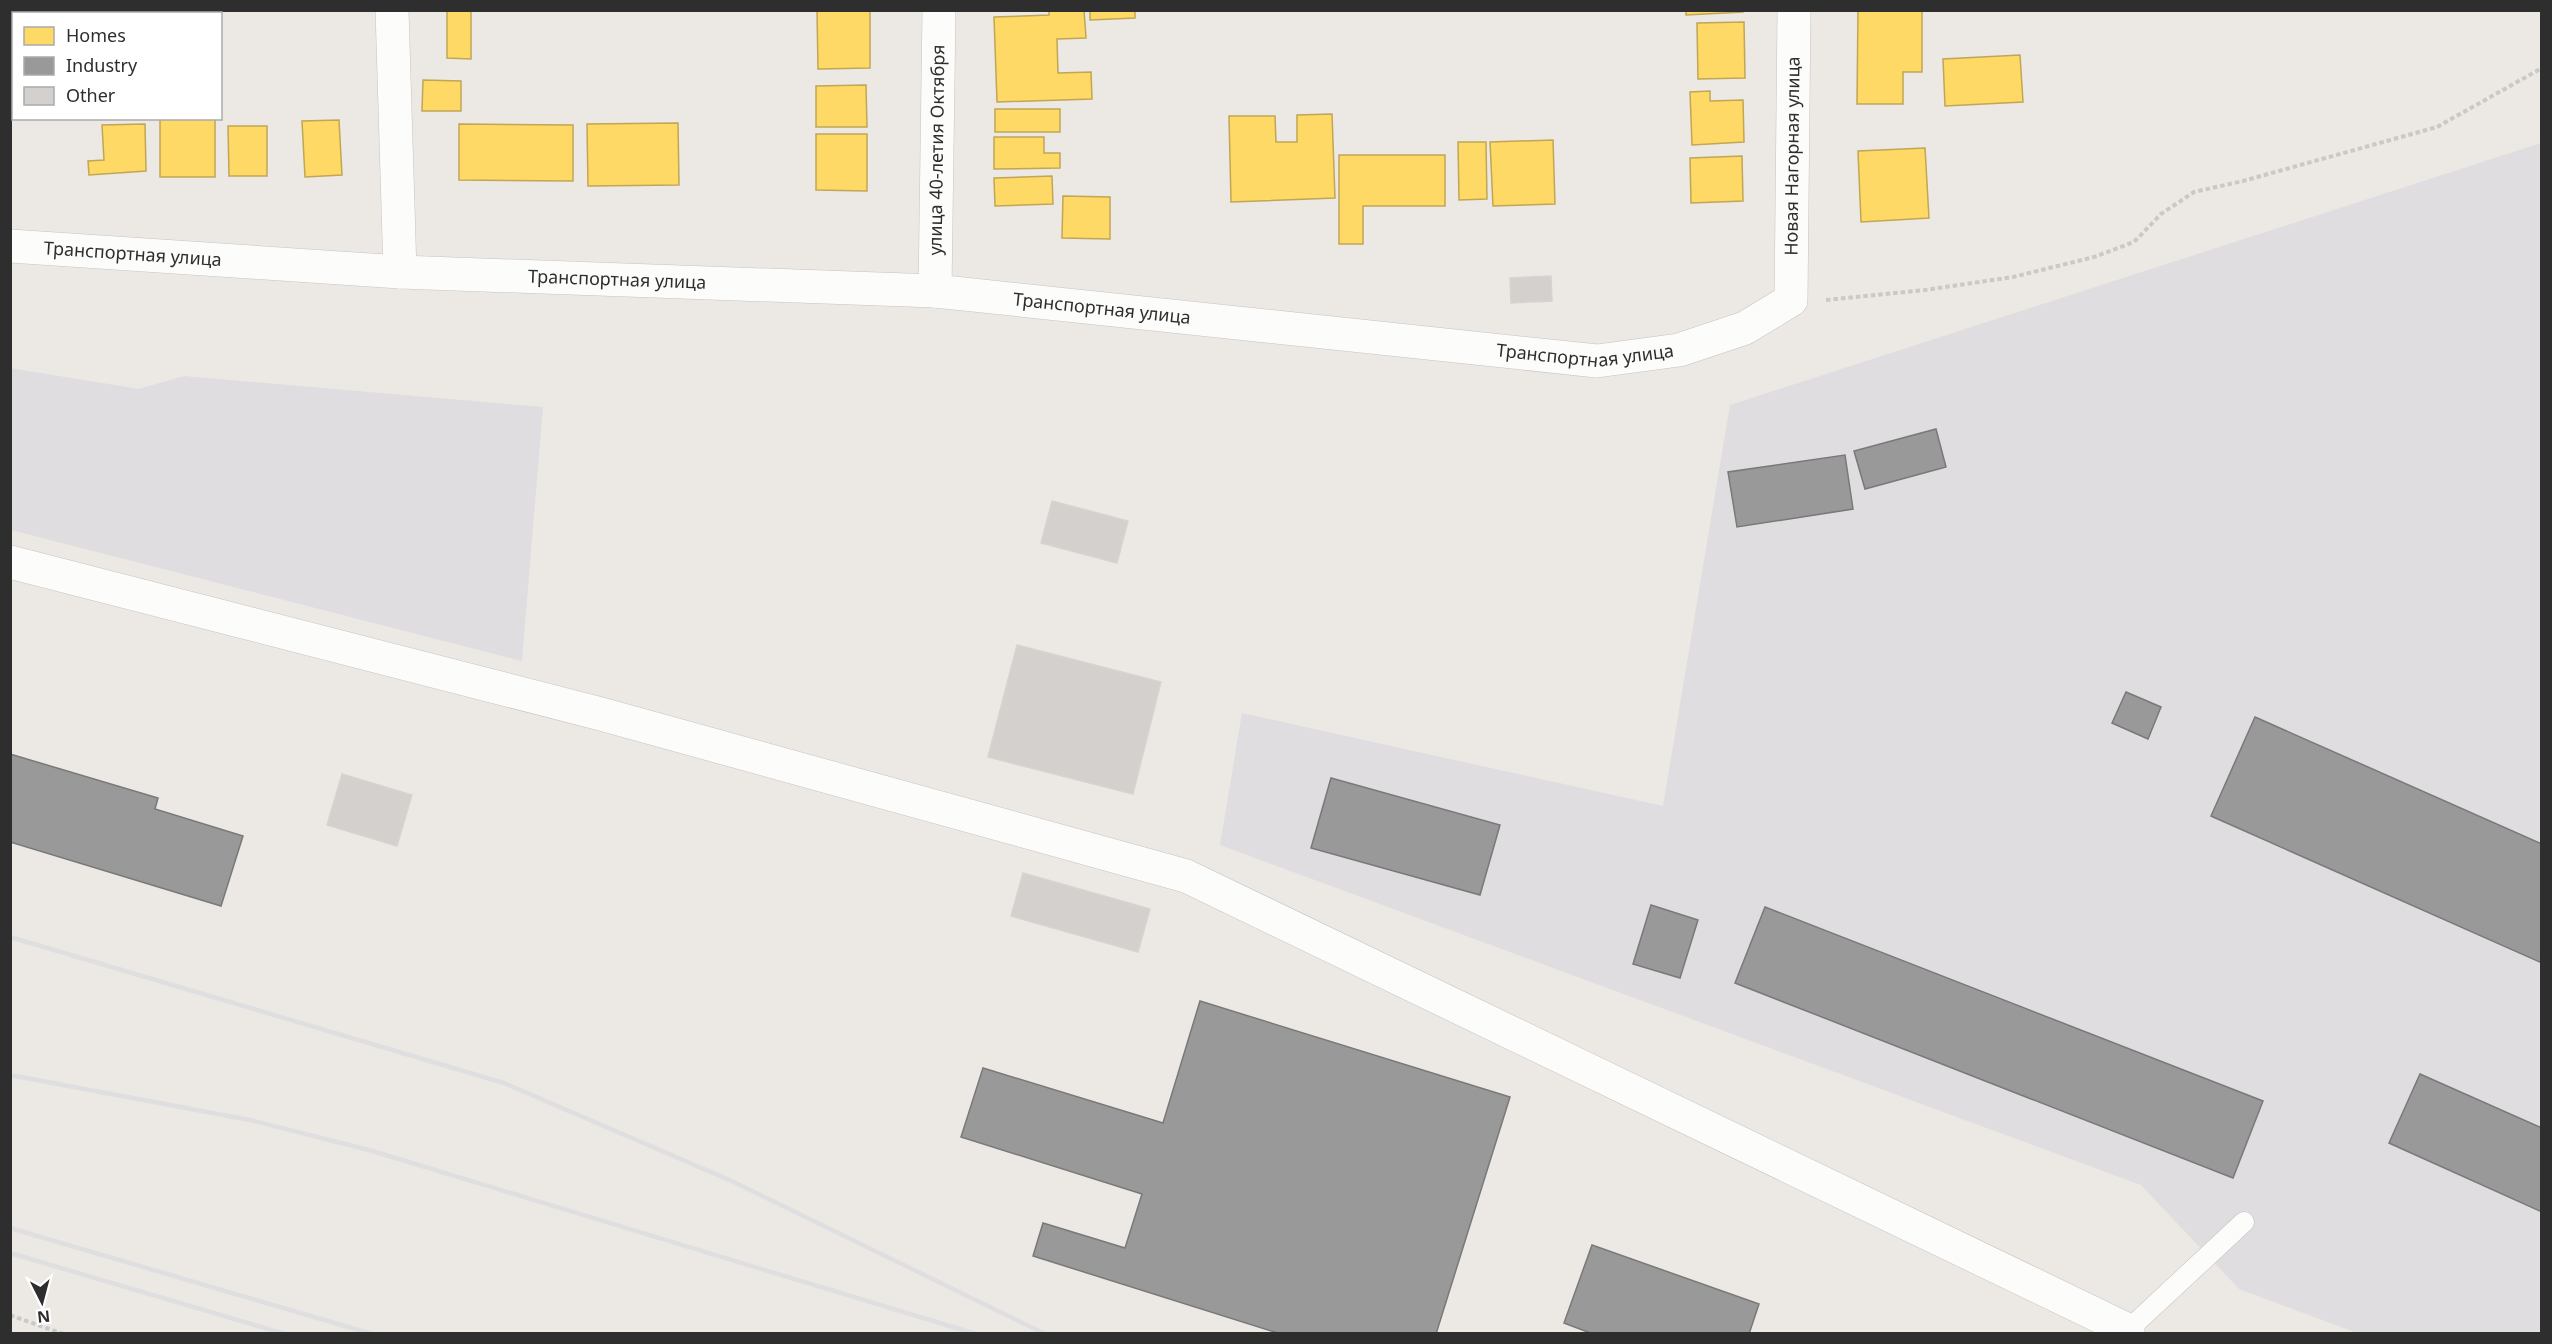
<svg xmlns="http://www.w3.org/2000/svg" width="2552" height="1344" font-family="'Noto Sans',sans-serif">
	<rect width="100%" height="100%" fill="#ece8e4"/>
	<path fill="#dfdddf" d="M 2541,143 L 2541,1333 L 2357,1333 L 2239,1289 L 2141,1185 L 1220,845 L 1242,713 L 1663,806 L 1730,405 Z
		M 10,368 L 139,389 L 184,376 L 543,407 L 522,661 L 11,530 Z"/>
	<path fill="#ffd966" stroke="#c0a655" stroke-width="1.5" d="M 447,10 L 471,10 L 471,59 L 447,58 Z
		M 817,10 L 870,10 L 870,68 L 818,69 Z
		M 1049,10 L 1084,10 L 1086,38 L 1057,39 L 1058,73 L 1091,72 L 1092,99 L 997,102 L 994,17 L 1049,15 Z
		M 1090,10 L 1135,10 L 1135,18 L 1090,20 Z
		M 1686,10 L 1743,10 L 1743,12 L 1686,15 Z
		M 1858,10 L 1922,10 L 1922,72 L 1903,72 L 1903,104 L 1857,104 Z
		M 1744,22 L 1745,78 L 1698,79 L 1697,23 Z
		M 2020,55 L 2023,102 L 1945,106 L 1943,59 Z
		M 423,80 L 461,81 L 461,111 L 422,111 Z
		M 866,85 L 867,127 L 816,127 L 816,86 Z
		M 1710,91 L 1710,101 L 1743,100 L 1744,142 L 1692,145 L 1690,92 Z
		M 995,109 L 1060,109 L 1060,132 L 995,132 Z
		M 1332,114 L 1335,198 L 1231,202 L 1229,116 L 1275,116 L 1276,142 L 1297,142 L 1297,115 Z
		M 160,118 L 215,118 L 215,177 L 160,177 Z
		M 339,120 L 342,175 L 305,177 L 302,121 Z
		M 678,123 L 679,185 L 588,186 L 587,124 Z
		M 145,124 L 146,171 L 89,175 L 88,161 L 104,160 L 102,125 Z
		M 459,124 L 573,125 L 573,181 L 459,180 Z
		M 228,126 L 267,126 L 267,176 L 229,176 Z
		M 816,134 L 867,134 L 867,191 L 816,190 Z
		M 994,137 L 1044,137 L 1044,153 L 1060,153 L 1060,168 L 994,169 Z
		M 1553,140 L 1555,204 L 1493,206 L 1490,142 Z
		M 1458,142 L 1486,142 L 1487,199 L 1459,200 Z
		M 1925,148 L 1929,218 L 1861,222 L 1858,151 Z
		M 1339,155 L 1445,155 L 1445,206 L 1363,206 L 1363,244 L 1339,244 Z
		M 1742,156 L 1743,201 L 1691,203 L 1690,158 Z
		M 1052,176 L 1053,204 L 995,206 L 994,178 Z
		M 1063,196 L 1110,197 L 1110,239 L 1062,238 Z"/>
	<path fill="#999" stroke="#797979" stroke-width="1.5" d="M 1936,429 L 1946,467 L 1865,489 L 1854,451 Z
		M 1845,455 L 1853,509 L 1737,527 L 1728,472 Z
		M 2126,692 L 2161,707 L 2148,739 L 2112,723 Z
		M 2255,717 L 2542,844 L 2542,963 L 2211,816 Z
		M 10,754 L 158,798 L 155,809 L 243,836 L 221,906 L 10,842 Z
		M 1331,778 L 1500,825 L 1480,895 L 1311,848 Z
		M 1651,905 L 1698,920 L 1680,978 L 1633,964 Z
		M 1765,907 L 2263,1101 L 2233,1178 L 1735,983 Z
		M 1200,1001 L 1510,1097 L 1436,1334 L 1281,1334 L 1033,1256 L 1043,1223 L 1125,1248 L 1142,1194 L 961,1137 L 983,1068 L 1163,1123 Z
		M 2420,1074 L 2542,1128 L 2542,1212 L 2389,1143 Z
		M 1592,1245 L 1759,1304 L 1749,1334 L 1593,1334 L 1564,1323 Z"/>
	<path fill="#d3d0cd" stroke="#d7d4d0" stroke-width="1.5" d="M 1551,276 L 1552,301 L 1511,303 L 1510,278 Z
		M 1052,501 L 1128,521 L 1117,563 L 1041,543 Z
		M 1017,645 L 1161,682 L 1133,794 L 988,757 Z
		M 342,774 L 412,795 L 397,846 L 327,825 Z
		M 1023,873 L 1150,909 L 1138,952 L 1011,916 Z"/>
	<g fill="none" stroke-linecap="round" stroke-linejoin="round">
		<defs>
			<path id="lane" d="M 2128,1330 L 2244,1222"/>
			<g id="street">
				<path d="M 392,10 L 400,272"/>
				<path id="s1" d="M 10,246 L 400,272 L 935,291 L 1597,361 L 1679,350 L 1745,328 L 1791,300 L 1794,10"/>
				<path id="s2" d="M 935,291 L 939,10"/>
				<path d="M 10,562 L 601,714 L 1186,876 L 2128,1330"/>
			</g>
		</defs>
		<use href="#lane" stroke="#c5c4c5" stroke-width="21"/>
		<use href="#street" stroke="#c5c4c5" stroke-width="34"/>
		<path stroke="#c9c9c8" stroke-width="4" stroke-dasharray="4.5 3" stroke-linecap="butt" d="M 1826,300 L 1925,290 L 2013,277 L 2094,257 L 2134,242 L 2161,214 L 2194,192 L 2243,181 L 2437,127 L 2542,68
			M 10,1315 L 63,1334"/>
		<use href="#lane" stroke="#fcfcfb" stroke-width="20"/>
		<use href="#street" stroke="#fcfcfb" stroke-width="33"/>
		<path stroke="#dfdfe1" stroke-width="4.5" d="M 10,937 L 504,1083 L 734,1182 L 1045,1334
			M 10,1075 L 250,1120 L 369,1150 L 976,1334
			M 10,1228 L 372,1334
			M 10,1253 L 285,1334"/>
	</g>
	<g text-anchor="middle" stroke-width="6" stroke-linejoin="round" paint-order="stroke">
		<g font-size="18" fill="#2e2e2e" stroke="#fff">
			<text dy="6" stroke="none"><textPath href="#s2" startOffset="141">улица 40-летия Октября</textPath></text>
			<text dy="6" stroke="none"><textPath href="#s1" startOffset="1942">Новая Нагорная улица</textPath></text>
			<text dy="6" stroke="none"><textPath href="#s1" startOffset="123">Транспортная улица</textPath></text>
			<text dy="6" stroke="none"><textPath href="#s1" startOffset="608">Транспортная улица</textPath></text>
			<text dy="6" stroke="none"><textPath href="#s1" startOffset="1094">Транспортная улица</textPath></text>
			<text dy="6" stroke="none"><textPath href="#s1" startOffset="1580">Транспортная улица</textPath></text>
		</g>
	</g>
	<rect width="2552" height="1344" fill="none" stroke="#2e2e2e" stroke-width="24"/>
	<rect x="12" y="12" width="210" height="108" fill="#ffffff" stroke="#ababab" stroke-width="1.5"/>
	<rect x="24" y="27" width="30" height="18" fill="#ffd966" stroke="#ababab" stroke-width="1.5"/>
	<text x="66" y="42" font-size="18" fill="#2e2e2e">Homes</text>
	<rect x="24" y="57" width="30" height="18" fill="#999999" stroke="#ababab" stroke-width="1.5"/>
	<text x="66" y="72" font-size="18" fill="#2e2e2e">Industry</text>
	<rect x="24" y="87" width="30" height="18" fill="#d3d0cd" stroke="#ababab" stroke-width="1.5"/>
	<text x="66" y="102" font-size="18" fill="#2e2e2e">Other</text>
	<g transform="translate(42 1302) rotate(174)" stroke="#ffffff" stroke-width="4.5" paint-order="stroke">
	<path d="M0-4.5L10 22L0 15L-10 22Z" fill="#2e2e2e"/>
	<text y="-9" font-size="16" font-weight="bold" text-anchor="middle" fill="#2e2e2e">N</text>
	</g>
</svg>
